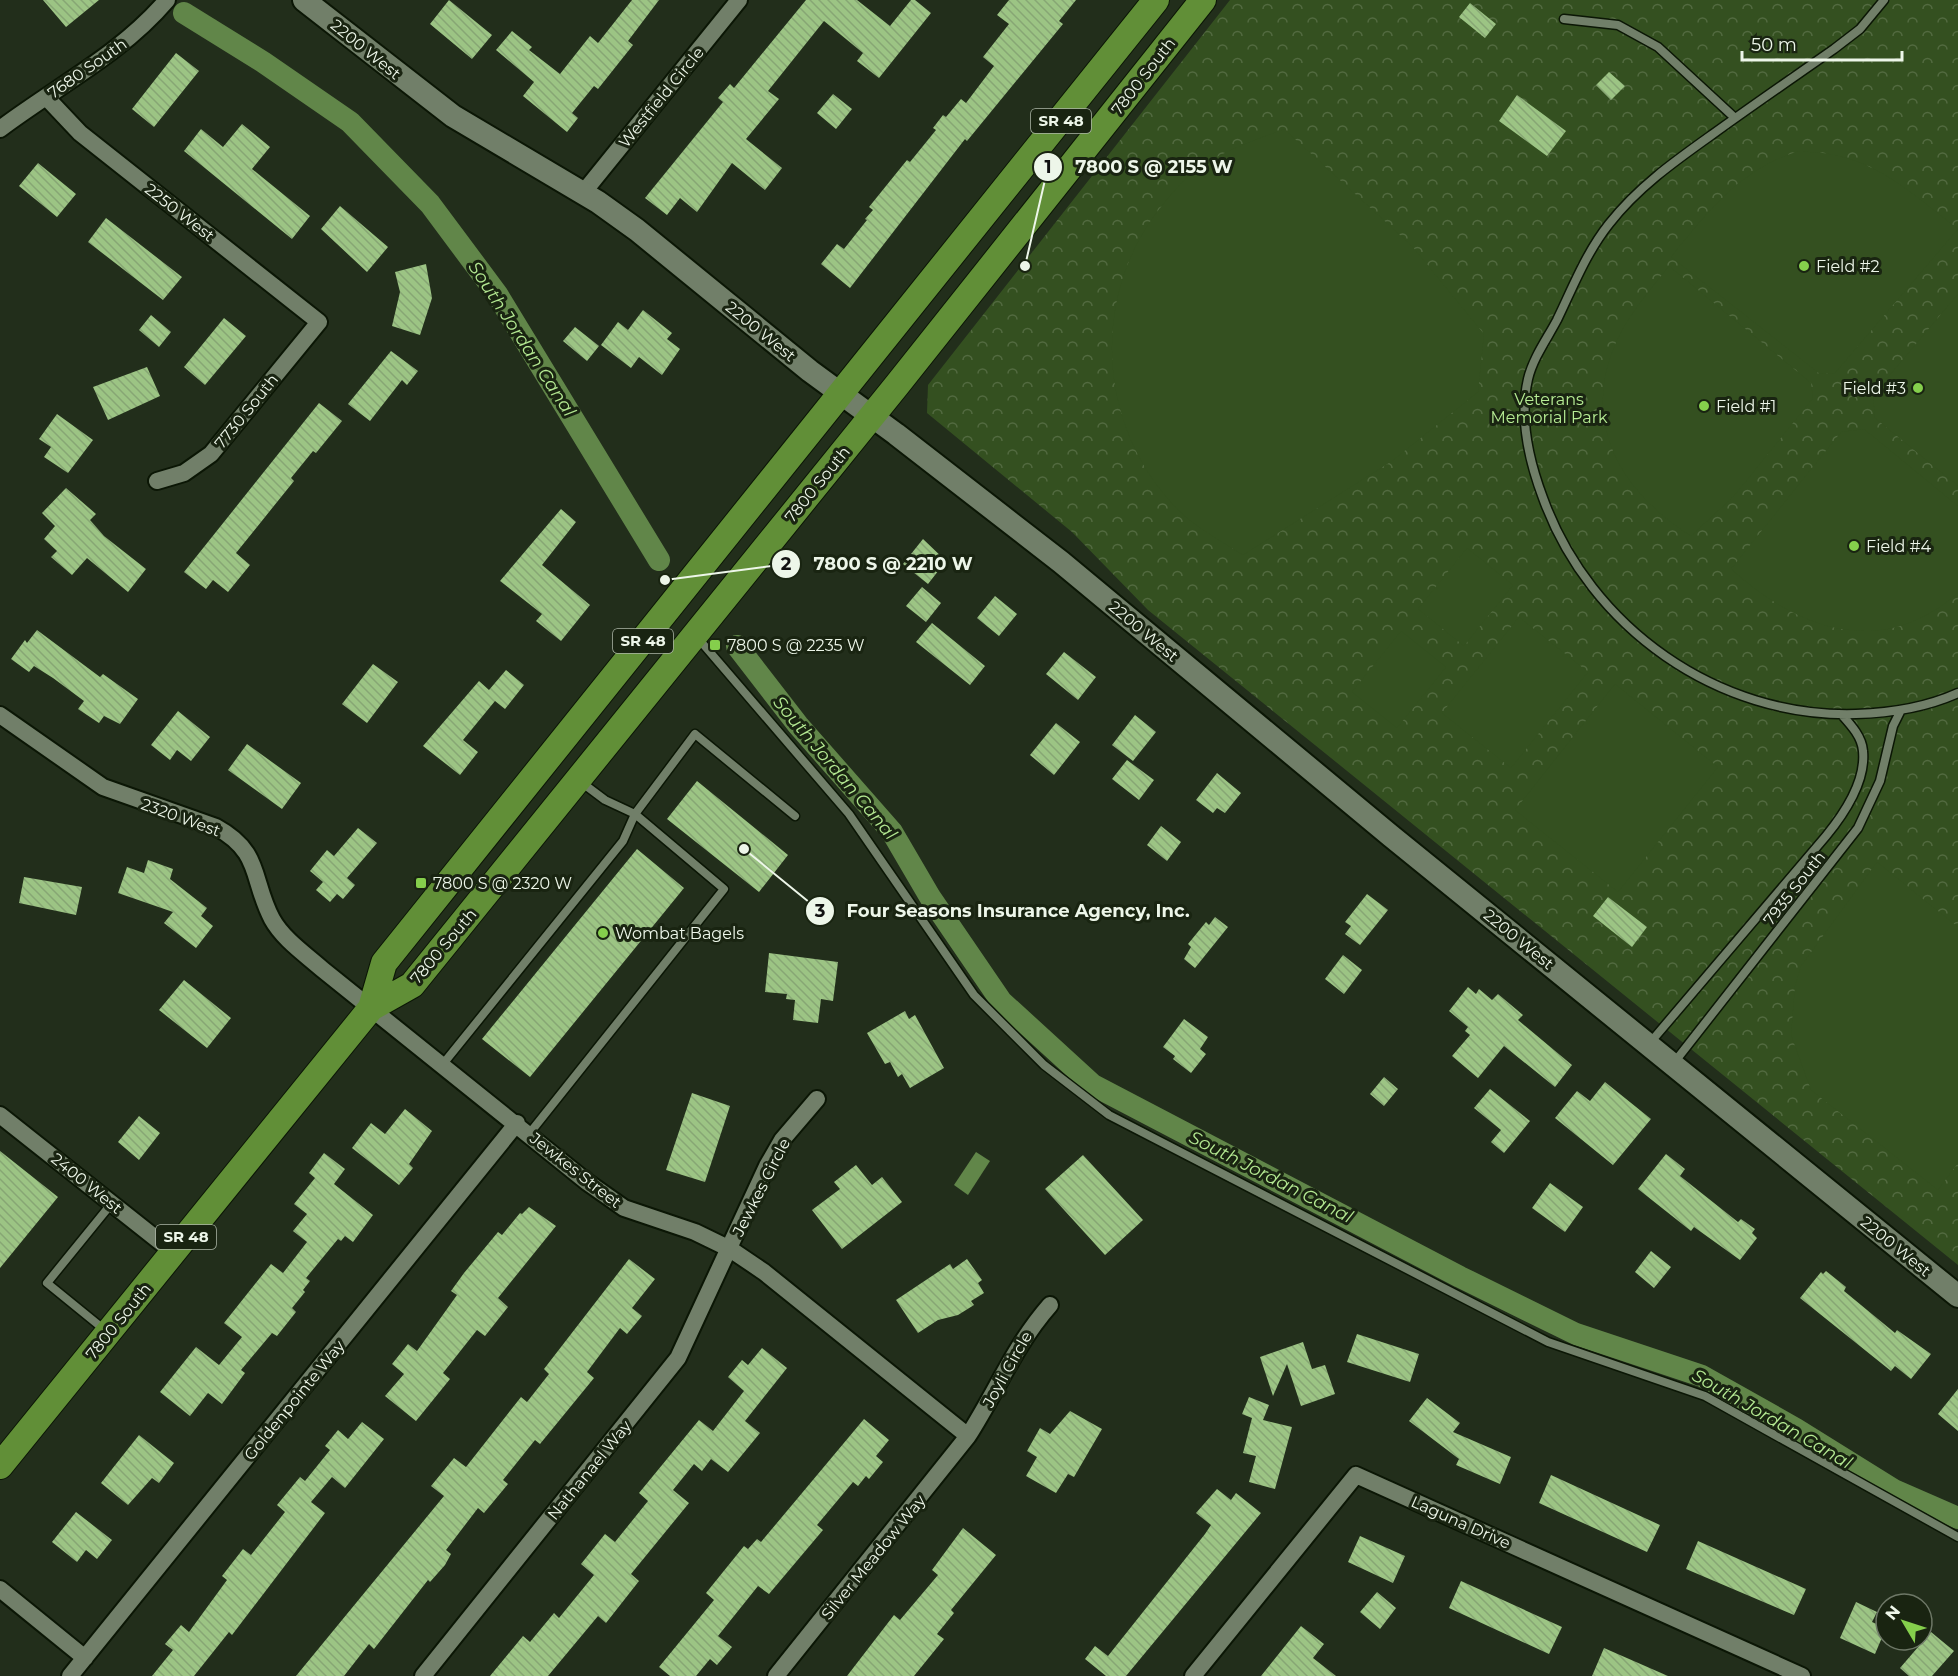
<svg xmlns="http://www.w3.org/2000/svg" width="1958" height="1676" font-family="Montserrat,sans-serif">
	<defs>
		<pattern id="park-crowns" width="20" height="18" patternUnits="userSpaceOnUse" patternTransform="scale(1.5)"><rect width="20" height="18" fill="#345020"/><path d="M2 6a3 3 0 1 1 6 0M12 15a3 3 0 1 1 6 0" fill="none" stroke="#526a40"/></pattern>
		<pattern id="building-back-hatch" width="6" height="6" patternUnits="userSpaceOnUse" patternTransform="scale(1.5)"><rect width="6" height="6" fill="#9cc484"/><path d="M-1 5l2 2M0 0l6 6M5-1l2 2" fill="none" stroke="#87a674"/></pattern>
	</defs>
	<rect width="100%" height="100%" fill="#222e1b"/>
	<path fill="url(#park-crowns)" d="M 1230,0 L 1958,0 L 1958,1265 L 1148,610 L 1072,532 L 927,413 L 928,385 Z"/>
	<path fill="#345020" d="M 1284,129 L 1412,246 L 1484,334 L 1478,392 L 1392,461 L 1243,555 C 1218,539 1189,524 1170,501 C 1095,417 1092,288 1165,202 C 1175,190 1185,178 1197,169 C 1223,151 1254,140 1284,129 Z
		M 1796,152 C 1866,149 1906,189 1958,229 L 1835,373 L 1820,374 L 1671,257 C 1706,213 1741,169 1796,152 Z
		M 1669,266 L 1811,383 L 1813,398 L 1734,496 L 1691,536 C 1613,487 1576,410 1625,325 C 1638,304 1654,285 1669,266 Z
		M 1958,294 L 1958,486 L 1875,418 L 1873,395 Z
		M 1864,429 L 1958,506 L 1958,593 C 1881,660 1799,630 1731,569 L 1841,432 Z
		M 1467,548 L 1513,585 L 1464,646 L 1418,609 Z
		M 1519,617 L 1588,672 L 1511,768 L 1442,713 Z
		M 1401,631 L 1446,667 L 1397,728 L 1352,692 Z
		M 1615,684 L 1718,767 L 1618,892 L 1515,810 Z
		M 1877,862 L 1958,927 L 1958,1163 L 1938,1190 L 1811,1090 L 1791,1035 L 1795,986 L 1801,966 Z"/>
	<path fill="#618649" d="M 976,1152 L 990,1161 L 968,1195 L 954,1185 Z"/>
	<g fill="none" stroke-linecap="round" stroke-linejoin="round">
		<path stroke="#618649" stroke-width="22" d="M 184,13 L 263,62 L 350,122 L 430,204 L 497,294 L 659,560
			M 737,646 L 798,725 L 892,832 L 930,897 L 1001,1001 L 1093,1085 L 1460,1277 L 1576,1334 L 1702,1376 L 1796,1429 L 1894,1490 L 1958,1518"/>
	</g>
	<path fill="url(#building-back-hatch)" d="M 43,0 L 99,0 L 66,27 Z
		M 449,0 L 492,35 L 472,59 L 430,24 Z
		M 632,0 L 659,0 L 628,41 L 633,45 L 598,89 L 594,86 L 572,113 L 578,118 L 567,132 L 523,96 L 534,82 L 496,50 L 512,31 L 532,47 L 529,50 L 560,74 L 590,36 L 598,43 Z
		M 806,0 L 857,0 L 890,26 L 911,0 L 915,0 L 931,13 L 879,78 L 857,61 L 863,53 L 824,21 L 768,91 L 779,99 L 746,139 L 782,168 L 765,190 L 732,163 L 697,212 L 680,198 L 667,215 L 645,198 L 723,102 L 718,98 L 730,84 L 734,88 Z
		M 1009,0 L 1076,0 L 1059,21 L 1063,24 L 967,141 L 965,139 L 850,288 L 821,264 L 837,244 L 844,249 L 867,220 L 865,219 L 873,210 L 869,207 L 907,160 L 910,162 L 936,130 L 933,128 L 943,115 L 946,117 L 961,99 L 966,103 L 994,66 L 983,57 L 1009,24 L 997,15 Z
		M 1470,3 L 1496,24 L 1485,38 L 1459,17 Z
		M 176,53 L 199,71 L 154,127 L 132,109 Z
		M 1609,72 L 1625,86 L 1611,100 L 1596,85 Z
		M 833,94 L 852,109 L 836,129 L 817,113 Z
		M 1517,95 L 1566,131 L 1547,156 L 1499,121 Z
		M 242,124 L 270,147 L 252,169 L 310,216 L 292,239 L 184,151 L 201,129 L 223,147 Z
		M 38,163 L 76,194 L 57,217 L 19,186 Z
		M 340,206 L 388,247 L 367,272 L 321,229 Z
		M 106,218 L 182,277 L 163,300 L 88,242 Z
		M 426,264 L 432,298 L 420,335 L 392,326 L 400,292 L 395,272 Z
		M 643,310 L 672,333 L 667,339 L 680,349 L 662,375 L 639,357 L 631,368 L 601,345 L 618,322 L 628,330 Z
		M 151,315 L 171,332 L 159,347 L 139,330 Z
		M 224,318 L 246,336 L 205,385 L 184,367 Z
		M 575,327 L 599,346 L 587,361 L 563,341 Z
		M 391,351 L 418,371 L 407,385 L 402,380 L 370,421 L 348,404 Z
		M 147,367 L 160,396 L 108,420 L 93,387 Z
		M 319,403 L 342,421 L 316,453 L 313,451 L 291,478 L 294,481 L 236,553 L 250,565 L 228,592 L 213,580 L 206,589 L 184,572 Z
		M 57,414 L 93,440 L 68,473 L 44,457 L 51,447 L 39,439 Z
		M 66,488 L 96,514 L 90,520 L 104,536 L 146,569 L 128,592 L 87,558 L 72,575 L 51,557 L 57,551 L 44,539 L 55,526 L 42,513 Z
		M 561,509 L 576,522 L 542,565 L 590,605 L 561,641 L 536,621 L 542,614 L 500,581 Z
		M 923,539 L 946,561 L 928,584 L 903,564 Z
		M 922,587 L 941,603 L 926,622 L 906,606 Z
		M 995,596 L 1017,614 L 999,636 L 977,618 Z
		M 932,623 L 985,666 L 970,685 L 916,642 Z
		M 37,630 L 100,677 L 103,674 L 138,699 L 120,724 L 104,716 L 99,723 L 78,709 L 84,701 L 53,678 L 34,666 L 29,672 L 11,659 L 25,640 L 27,643 Z
		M 1064,652 L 1096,677 L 1078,700 L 1046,674 Z
		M 373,664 L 398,682 L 367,723 L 342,704 Z
		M 506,670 L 524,685 L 505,709 L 495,701 L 463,740 L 478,752 L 460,775 L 423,746 L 479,681 L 489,690 Z
		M 178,711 L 210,737 L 191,761 L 177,750 L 170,760 L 151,745 Z
		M 1135,715 L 1156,732 L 1133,761 L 1112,745 Z
		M 1056,723 L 1080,742 L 1054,775 L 1030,755 Z
		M 247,744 L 301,783 L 282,809 L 228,770 Z
		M 1127,760 L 1154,780 L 1139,800 L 1112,779 Z
		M 1217,773 L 1241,793 L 1225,813 L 1217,808 L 1213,813 L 1196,800 Z
		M 697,781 L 788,855 L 759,892 L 667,819 Z
		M 1161,826 L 1181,842 L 1167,861 L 1147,845 Z
		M 358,828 L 377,843 L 347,878 L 355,885 L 343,899 L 337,894 L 330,902 L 316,890 L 323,882 L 310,871 L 327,850 L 334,856 Z
		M 637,849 L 684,888 L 530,1077 L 482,1039 Z
		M 148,860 L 173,869 L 170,879 L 207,908 L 201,916 L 213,926 L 196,948 L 164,923 L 173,912 L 118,893 L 127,867 L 144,873 Z
		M 24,877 L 82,887 L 76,915 L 19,903 Z
		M 1367,894 L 1388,910 L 1360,945 L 1345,934 L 1351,926 L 1345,922 Z
		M 1608,897 L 1647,927 L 1632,947 L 1593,916 Z
		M 1215,917 L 1228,927 L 1195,968 L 1184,959 L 1191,947 L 1188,944 L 1206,922 L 1209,925 Z
		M 769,953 L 838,962 L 833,1001 L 821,999 L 818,1023 L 793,1020 L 795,1000 L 786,999 L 787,994 L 765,992 Z
		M 1343,955 L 1362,970 L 1344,994 L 1325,979 Z
		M 184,980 L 231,1018 L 207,1048 L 159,1010 Z
		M 1468,987 L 1476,994 L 1479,989 L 1492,1000 L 1498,994 L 1523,1015 L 1518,1020 L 1572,1065 L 1555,1087 L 1504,1046 L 1478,1078 L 1452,1056 L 1470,1035 L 1465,1031 L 1468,1027 L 1449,1011 Z
		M 905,1011 L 909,1019 L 915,1015 L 944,1068 L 910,1088 L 902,1074 L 898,1077 L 890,1062 L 885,1064 L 867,1033 Z
		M 1184,1019 L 1208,1037 L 1200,1049 L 1206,1054 L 1191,1073 L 1173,1059 L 1175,1056 L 1163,1047 Z
		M 1384,1077 L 1398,1089 L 1384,1106 L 1370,1094 Z
		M 1605,1082 L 1651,1119 L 1613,1165 L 1555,1118 L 1577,1091 L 1590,1101 Z
		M 1490,1089 L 1530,1121 L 1504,1153 L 1491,1142 L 1501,1130 L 1474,1108 Z
		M 692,1093 L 730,1106 L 705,1182 L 666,1170 Z
		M 405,1109 L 432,1131 L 409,1164 L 413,1168 L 399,1185 L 352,1148 L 371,1123 L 385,1134 Z
		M 139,1116 L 160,1133 L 139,1160 L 118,1142 Z
		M 0,1151 L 58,1197 L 0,1268 Z
		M 324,1153 L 345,1169 L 334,1184 L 373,1215 L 353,1242 L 345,1236 L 341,1241 L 338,1239 L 306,1278 L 310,1281 L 303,1290 L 305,1292 L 292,1308 L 296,1312 L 277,1336 L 272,1333 L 241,1370 L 245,1373 L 222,1404 L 208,1393 L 190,1416 L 160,1392 L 196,1347 L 219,1365 L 242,1337 L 224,1323 L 271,1264 L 283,1273 L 307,1242 L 293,1231 L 307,1214 L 294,1204 L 315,1178 L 309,1173 Z
		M 1666,1154 L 1685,1169 L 1680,1176 L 1738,1222 L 1741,1219 L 1755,1229 L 1752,1233 L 1757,1238 L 1740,1260 L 1694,1227 L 1691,1231 L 1638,1189 Z
		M 1083,1155 L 1143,1220 L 1105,1255 L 1045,1189 Z
		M 856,1165 L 872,1185 L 882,1177 L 902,1202 L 842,1249 L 812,1210 L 840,1189 L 834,1182 Z
		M 1550,1183 L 1583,1207 L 1565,1232 L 1532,1208 Z
		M 529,1207 L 556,1226 L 498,1298 L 508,1307 L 485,1336 L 477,1330 L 443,1373 L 450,1379 L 416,1421 L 385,1396 L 404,1374 L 392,1364 L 408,1344 L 417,1351 L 457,1295 L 451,1291 L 464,1273 L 498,1232 L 502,1235 L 520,1213 L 522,1214 Z
		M 1651,1251 L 1671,1267 L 1654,1288 L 1635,1272 Z
		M 629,1259 L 655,1279 L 632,1308 L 642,1316 L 627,1334 L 620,1328 L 587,1372 L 594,1378 L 540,1444 L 535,1440 L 503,1480 L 508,1484 L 484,1513 L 478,1508 L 446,1550 L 451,1554 L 445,1565 L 430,1582 L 428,1580 L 374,1649 L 369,1644 L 344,1676 L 296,1676 L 444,1496 L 431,1486 L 454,1458 L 466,1467 L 521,1397 L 527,1402 L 549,1374 L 544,1369 Z
		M 967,1259 L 982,1280 L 978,1283 L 984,1293 L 971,1301 L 974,1305 L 958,1315 L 938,1320 L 918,1333 L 896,1300 L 950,1264 L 953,1269 Z
		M 1826,1271 L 1846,1287 L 1844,1291 L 1895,1333 L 1897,1330 L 1931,1354 L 1911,1379 L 1895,1366 L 1891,1371 L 1800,1298 L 1821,1272 L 1823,1274 Z
		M 1357,1334 L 1419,1354 L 1410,1382 L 1347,1362 Z
		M 1303,1342 L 1312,1369 L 1325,1365 L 1335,1394 L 1301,1406 L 1287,1364 L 1273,1396 L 1260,1357 Z
		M 762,1348 L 787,1368 L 745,1421 L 760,1433 L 728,1472 L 711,1459 L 702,1471 L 694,1464 L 673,1490 L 689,1503 L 631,1574 L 639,1581 L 606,1623 L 598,1616 L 548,1676 L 490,1676 L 523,1636 L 530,1642 L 554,1613 L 559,1618 L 594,1575 L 581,1564 L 605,1534 L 615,1542 L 648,1501 L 639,1493 L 699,1420 L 713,1431 L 744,1391 L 728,1377 L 742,1360 L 748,1365 Z
		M 1958,1389 L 1958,1431 L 1938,1414 Z
		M 1249,1397 L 1269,1405 L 1263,1420 L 1292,1427 L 1275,1489 L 1249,1482 L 1256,1456 L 1243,1453 L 1252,1418 L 1242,1414 Z
		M 1427,1398 L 1460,1423 L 1453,1432 L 1511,1457 L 1500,1484 L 1456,1465 L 1459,1459 L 1409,1421 Z
		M 1070,1411 L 1102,1429 L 1074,1477 L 1068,1474 L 1056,1493 L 1026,1476 L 1037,1457 L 1027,1451 L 1040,1428 L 1050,1434 Z
		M 864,1419 L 889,1440 L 876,1456 L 883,1462 L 869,1479 L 866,1476 L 858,1486 L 853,1482 L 817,1525 L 823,1530 L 769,1594 L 758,1586 L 718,1636 L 732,1647 L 717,1665 L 710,1659 L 696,1676 L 670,1676 L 659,1667 L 714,1600 L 706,1593 L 744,1546 L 748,1549 L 757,1539 L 761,1542 Z
		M 362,1422 L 384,1439 L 345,1488 L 332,1477 L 311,1502 L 325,1513 L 232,1635 L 229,1632 L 194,1676 L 152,1676 L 173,1650 L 165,1644 L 181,1625 L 189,1632 L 227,1580 L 222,1576 L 243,1549 L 251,1555 L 285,1512 L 277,1505 L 300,1477 L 305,1481 L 330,1450 L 325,1446 L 338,1430 L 348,1439 Z
		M 139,1435 L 174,1463 L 159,1483 L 152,1478 L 128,1505 L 101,1483 Z
		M 1551,1475 L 1660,1525 L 1647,1552 L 1539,1503 Z
		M 1217,1489 L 1231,1500 L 1236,1493 L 1261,1513 L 1126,1676 L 1106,1676 L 1085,1659 L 1095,1646 L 1108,1656 L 1205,1534 L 1211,1525 L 1196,1513 Z
		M 76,1512 L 112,1540 L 97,1559 L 86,1550 L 77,1562 L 52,1542 Z
		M 963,1528 L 996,1555 L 951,1610 L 954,1613 L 937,1634 L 944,1639 L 914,1676 L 847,1676 L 894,1615 L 900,1620 L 938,1575 L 932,1570 Z
		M 1360,1536 L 1405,1556 L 1393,1583 L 1348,1562 Z
		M 1698,1541 L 1806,1589 L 1794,1615 L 1686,1569 Z
		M 1461,1581 L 1562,1627 L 1549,1654 L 1449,1608 Z
		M 1377,1592 L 1396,1608 L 1380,1629 L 1360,1612 Z
		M 1856,1602 L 1877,1612 L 1872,1622 L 1886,1628 L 1875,1654 L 1840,1638 Z
		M 1301,1626 L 1324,1644 L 1313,1658 L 1336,1676 L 1261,1676 Z
		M 1931,1632 L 1954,1651 L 1932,1676 L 1909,1676 L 1900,1668 Z
		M 1604,1648 L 1668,1676 L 1592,1676 Z"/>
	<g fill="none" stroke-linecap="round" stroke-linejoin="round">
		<defs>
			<path id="lane" d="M 1884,0 L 1860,29 L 1834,49 C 1794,77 1753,105 1713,134 C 1675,161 1638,187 1609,224 C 1586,253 1573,287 1557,320 C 1547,339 1533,358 1528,379 C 1519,418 1529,461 1543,498 C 1590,628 1718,718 1856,714 C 1890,713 1927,707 1958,693
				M 1564,19 L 1618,25 L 1658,47 L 1735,118
				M 697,637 L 849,814 L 974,995 L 1044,1065 L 1109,1115 L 1548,1342 L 1705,1396 L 1958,1537
				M 1649,1044 L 1826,836 C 1844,814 1866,781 1863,751 C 1862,737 1851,725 1842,715
				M 443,1064 L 623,841 L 635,814 L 605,800 L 581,782
				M 1673,1064 L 1858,828 L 1880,781 L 1893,726 L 1901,710
				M 529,1134 L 724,889 L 635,814 L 695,734 L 795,816
				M 106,1331 L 47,1283 L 112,1203"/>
			<path id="street" d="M 46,97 L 80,133 L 319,322 L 211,454 L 184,473 L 157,481
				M 0,129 C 57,86 120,55 167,0
				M 583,193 L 739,0
				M 0,715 L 103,787 L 216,827 C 262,852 251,879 272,919 C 283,939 305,954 322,969 L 587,1182 L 624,1208 L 695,1232 L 730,1249 L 764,1272 L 968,1436
				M 0,1115 L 173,1252
				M 0,1589 L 85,1658
				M 70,1676 L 517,1123
				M 423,1676 L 678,1358 L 767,1166 L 782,1140 L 817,1099
				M 776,1676 L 968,1436 C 997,1391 1014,1346 1050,1305
				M 1193,1676 L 1356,1475 L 1802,1676"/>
			<path id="secondary" d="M 304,0 L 453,116 L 598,202 L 637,230 L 810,371 L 896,434 L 1061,562 L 1391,836 L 1958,1296"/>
			<path id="primary" d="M 371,1008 L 384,963 L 1156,0
				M 0,1466 L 371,1008 L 412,985 L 897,385 L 1203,0"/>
		</defs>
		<use href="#lane" stroke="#0b1605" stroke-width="11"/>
		<use href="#street" stroke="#0b1605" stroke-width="20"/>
		<use href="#secondary" stroke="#0b1605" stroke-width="26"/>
		<use href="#primary" stroke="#0b1605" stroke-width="28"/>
		<use href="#lane" stroke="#717f69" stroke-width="8"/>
		<use href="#street" stroke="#717f69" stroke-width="16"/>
		<use href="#secondary" stroke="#717f69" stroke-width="22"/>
		<use href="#primary" stroke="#618f37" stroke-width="26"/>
	</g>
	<g fill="#85cf4c" stroke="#192411" stroke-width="2">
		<circle cx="1804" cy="266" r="6"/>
		<circle cx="1918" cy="388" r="6"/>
		<circle cx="1704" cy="406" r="6"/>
		<circle cx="1854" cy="546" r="6"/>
		<rect x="709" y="639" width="12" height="12" rx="3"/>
		<rect x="415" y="877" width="12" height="12" rx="3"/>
		<circle cx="603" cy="933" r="6"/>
	</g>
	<g text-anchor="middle" stroke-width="6" stroke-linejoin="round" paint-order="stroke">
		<g fill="#192411" stroke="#adb7a8" stroke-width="1.5">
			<rect x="1031" y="109" width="60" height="24" rx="4.5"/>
			<rect x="613" y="629" width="60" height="24" rx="4.5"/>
			<rect x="156" y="1225" width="60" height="24" rx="4.5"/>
		</g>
		<g font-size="15" font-weight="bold" fill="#edf6e9">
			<text x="1061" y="126">SR 48</text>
			<text x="643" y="646">SR 48</text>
			<text x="186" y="1242">SR 48</text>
		</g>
		<g font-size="16" fill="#edf6e9" stroke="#192411">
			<text transform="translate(366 49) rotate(39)" y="6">2200 West</text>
			<text transform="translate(87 68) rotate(-35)" y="6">7680 South</text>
			<text transform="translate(1143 76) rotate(-52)" y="6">7800 South</text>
			<text transform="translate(661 97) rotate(-51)" y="6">Westfield Circle</text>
			<text transform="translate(180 212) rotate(38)" y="6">2250 West</text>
			<text transform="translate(761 331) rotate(39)" y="6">2200 West</text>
			<text transform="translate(246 411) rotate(-51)" y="6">7730 South</text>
			<text transform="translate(817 484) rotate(-51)" y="6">7800 South</text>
			<text transform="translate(1144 631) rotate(40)" y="6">2200 West</text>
			<text transform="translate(181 817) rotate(20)" y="6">2320 West</text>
			<text transform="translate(1794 888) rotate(-52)" y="6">7935 South</text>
			<text transform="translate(1519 939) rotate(39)" y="6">2200 West</text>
			<text transform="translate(443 946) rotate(-50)" y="6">7800 South</text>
			<text transform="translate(576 1170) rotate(38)" y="6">Jewkes Street</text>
			<text transform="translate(87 1183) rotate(39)" y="6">2400 West</text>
			<text transform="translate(761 1187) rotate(-63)" y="6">Jewkes Circle</text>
			<text transform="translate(1896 1246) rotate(39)" y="6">2200 West</text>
			<text transform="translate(118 1321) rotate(-51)" y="6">7800 South</text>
			<text transform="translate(1007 1369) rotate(-61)" y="6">Joyli Circle</text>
			<text transform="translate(294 1400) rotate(-51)" y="6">Goldenpointe Way</text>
			<text transform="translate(589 1470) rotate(-51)" y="6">Nathanael Way</text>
			<text transform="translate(1461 1522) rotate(24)" y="6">Laguna Drive</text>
			<text transform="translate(873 1557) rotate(-51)" y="6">Silver Meadow Way</text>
		</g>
		<g font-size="16" fill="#edf6e9" stroke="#192411" text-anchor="start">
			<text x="1816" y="272">Field #2</text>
			<text x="1906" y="394" text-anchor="end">Field #3</text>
			<text x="1716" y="412">Field #1</text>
			<text x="1866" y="552">Field #4</text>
			<text x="727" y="651">7800 S @ 2235 W</text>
			<text x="433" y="889">7800 S @ 2320 W</text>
			<text x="615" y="939">Wombat Bagels</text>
		</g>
		<g font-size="16" fill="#b7ed95" stroke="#192411">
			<text x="1549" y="405">Veterans<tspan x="1549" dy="18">Memorial Park</tspan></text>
		</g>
		<g font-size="18" font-style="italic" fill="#b4e992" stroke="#192411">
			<text transform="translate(522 339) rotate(57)" y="6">South Jordan Canal</text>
			<text transform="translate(835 768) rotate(50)" y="6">South Jordan Canal</text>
			<text transform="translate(1271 1177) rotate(27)" y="6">South Jordan Canal</text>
			<text transform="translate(1772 1419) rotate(30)" y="6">South Jordan Canal</text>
		</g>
	</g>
	<path fill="none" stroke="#edf6e9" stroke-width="2" d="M1025 266L1048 167M665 580L786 564M744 849L820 911"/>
	<g fill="#edf6e9" stroke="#192411" stroke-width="2">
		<circle cx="1025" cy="266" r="6"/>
		<circle cx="665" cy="580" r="6"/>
		<circle cx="744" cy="849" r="6"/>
		<circle cx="1048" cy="167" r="15"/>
		<circle cx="786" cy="564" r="15"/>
		<circle cx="820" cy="911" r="15"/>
	</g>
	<g font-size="18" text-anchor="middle" font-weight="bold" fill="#111">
		<text x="1048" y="173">1</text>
		<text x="786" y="570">2</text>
		<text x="820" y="917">3</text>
	</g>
	<g font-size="18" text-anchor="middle" font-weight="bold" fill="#edf6e9" stroke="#192411" stroke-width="6" stroke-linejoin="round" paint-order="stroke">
		<text x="1154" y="173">7800 S @ 2155 W</text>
		<text x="893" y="570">7800 S @ 2210 W</text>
		<text x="1018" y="917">Four Seasons Insurance Agency, Inc.</text>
	</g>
	<g transform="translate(1904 1622) rotate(309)"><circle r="28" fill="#192411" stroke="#6e7867" stroke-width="1.5"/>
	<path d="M0-4.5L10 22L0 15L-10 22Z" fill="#85cf4c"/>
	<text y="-9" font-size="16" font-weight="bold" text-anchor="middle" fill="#edf6e9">N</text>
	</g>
	<path d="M1742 51v9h160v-9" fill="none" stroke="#edf6e9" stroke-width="3"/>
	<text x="1751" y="51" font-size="18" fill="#edf6e9" stroke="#192411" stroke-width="4.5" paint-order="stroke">50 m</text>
</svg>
